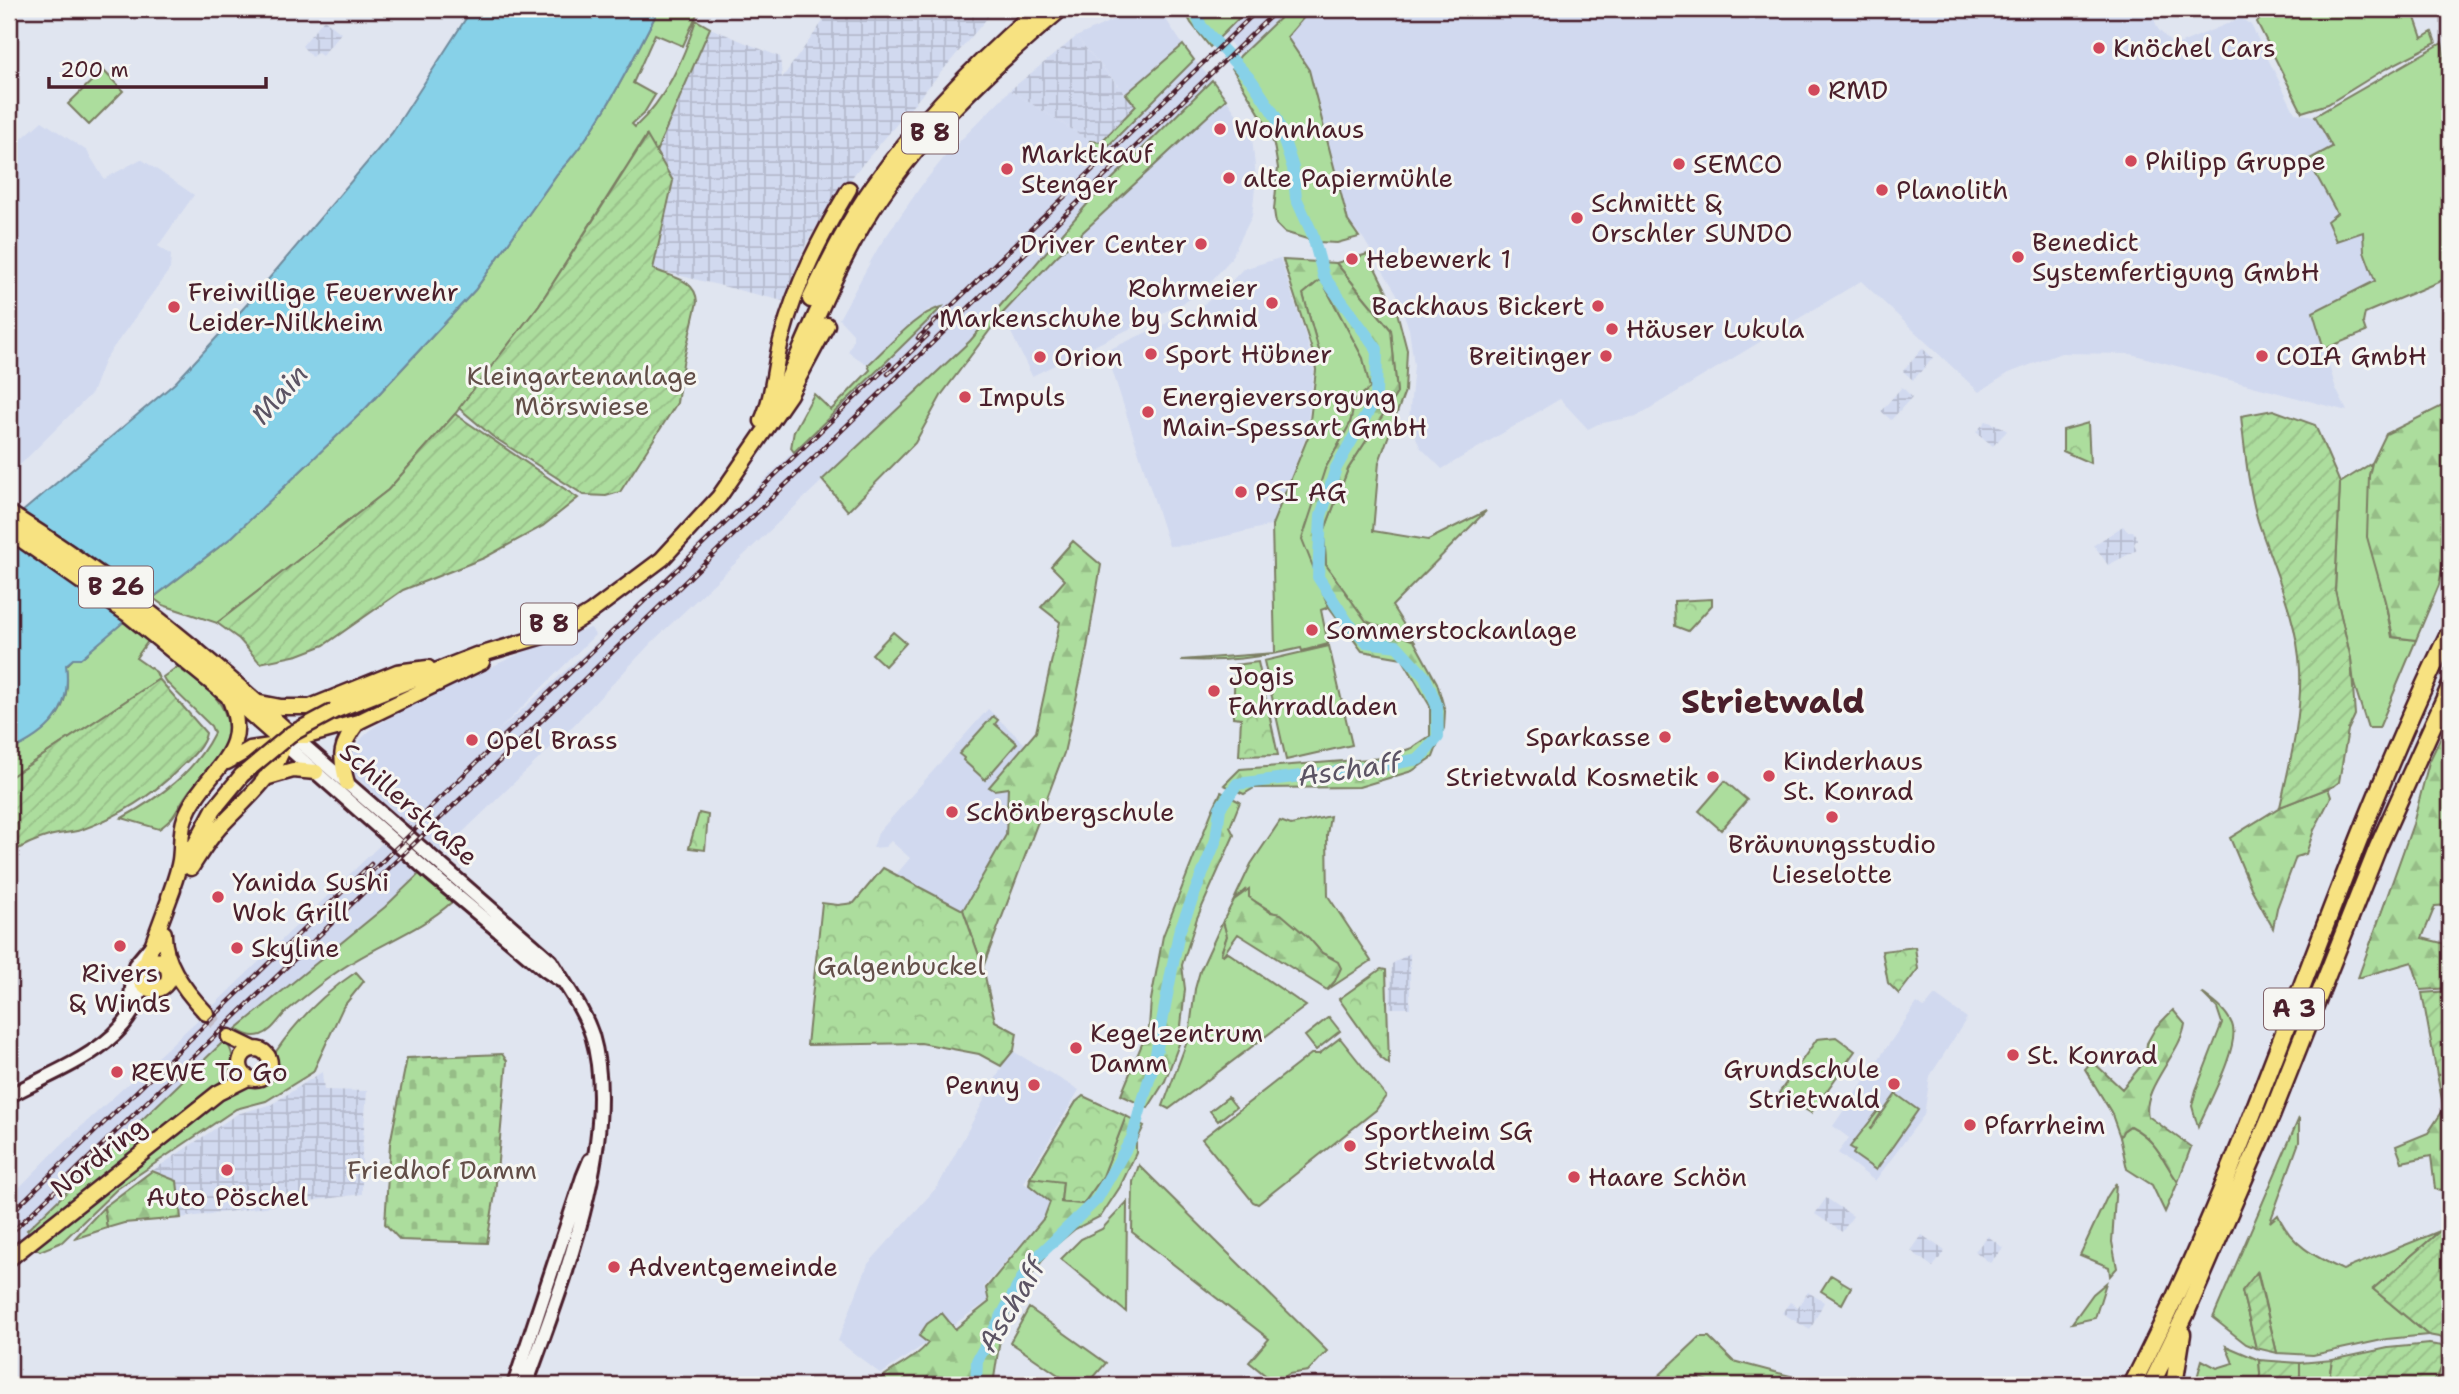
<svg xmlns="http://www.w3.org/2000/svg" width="2459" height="1394" font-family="'Shantell Sans',sans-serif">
	<defs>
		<pattern id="industrial-grid" width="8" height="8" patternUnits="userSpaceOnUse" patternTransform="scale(1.75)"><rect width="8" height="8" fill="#d1d9ef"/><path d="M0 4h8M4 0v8" fill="none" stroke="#b5bacd"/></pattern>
		<pattern id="forest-firs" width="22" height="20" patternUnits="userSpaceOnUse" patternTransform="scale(1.75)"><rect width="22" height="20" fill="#acdd9d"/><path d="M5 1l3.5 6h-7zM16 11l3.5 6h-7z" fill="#96bd87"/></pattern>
		<pattern id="cemetery-stones" width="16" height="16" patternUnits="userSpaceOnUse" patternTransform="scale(1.75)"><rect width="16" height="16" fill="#acdd9d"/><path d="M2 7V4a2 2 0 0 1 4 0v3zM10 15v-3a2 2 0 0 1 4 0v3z" fill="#96bd87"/></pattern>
		<pattern id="park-crowns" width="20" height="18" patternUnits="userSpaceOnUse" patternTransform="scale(1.75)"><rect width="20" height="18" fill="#acdd9d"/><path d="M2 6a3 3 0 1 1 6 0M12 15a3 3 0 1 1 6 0" fill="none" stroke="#96bd87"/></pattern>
		<pattern id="garden-furrows" width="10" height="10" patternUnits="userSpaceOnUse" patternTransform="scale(1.75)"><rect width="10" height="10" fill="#acdd9d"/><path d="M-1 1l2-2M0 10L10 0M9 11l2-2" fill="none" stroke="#96bd87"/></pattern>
	</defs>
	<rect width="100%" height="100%" fill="#e0e5f0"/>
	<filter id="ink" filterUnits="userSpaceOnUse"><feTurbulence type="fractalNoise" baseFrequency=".0143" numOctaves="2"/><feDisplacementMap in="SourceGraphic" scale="14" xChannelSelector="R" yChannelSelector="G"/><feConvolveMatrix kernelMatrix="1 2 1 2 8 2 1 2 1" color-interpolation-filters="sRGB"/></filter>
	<g filter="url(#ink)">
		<path fill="#d1d9ef" d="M 1137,9 L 1159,9 L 1183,45 L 1126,94 L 1076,37 Z
			M 1248,9 L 1289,9 L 1240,56 L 1223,33 Z
			M 1311,9 L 2150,9 L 2158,29 L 2174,46 L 2241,18 L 2251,25 L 2295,113 L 2315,116 L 2332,148 L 2308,160 L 2337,213 L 2336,240 L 2363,232 L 2364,251 L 2375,281 L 2313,312 L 2336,389 L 2347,411 L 2131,354 L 2061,353 L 2009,373 L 1979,392 L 1861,281 L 1637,416 L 1598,424 L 1588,429 L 1560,399 L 1442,469 L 1420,447 L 1409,420 L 1414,365 L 1409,329 L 1397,294 L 1363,238 L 1348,221 L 1309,70 L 1287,37 Z
			M 1194,60 L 1212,80 L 1089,202 L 970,341 L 653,641 L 571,728 L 385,907 L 236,1029 L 9,1249 L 9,1198 L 60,1146 L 213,1006 L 404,822 L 356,778 L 350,766 L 353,751 L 361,739 L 374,727 L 418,701 L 508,659 L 561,636 L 591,628 L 595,635 L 495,734 L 604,636 L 941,308 L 928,310 L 868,365 L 848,352 L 853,341 L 853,334 L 839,319 L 878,248 L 921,186 L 947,154 L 1010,90 L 1090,141 L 1089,165 Z
			M 1226,99 L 1252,136 L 1256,178 L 1252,216 L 1230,260 L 1206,287 L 1187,301 L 1032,376 L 1002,314 L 1056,257 Z
			M 42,121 L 87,151 L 104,179 L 141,159 L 194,195 L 158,246 L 171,255 L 170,269 L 105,359 L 92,393 L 9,476 L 9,150 Z
			M 1280,258 L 1307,340 L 1314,371 L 1306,437 L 1272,525 L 1188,545 L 1169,546 L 1106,351 L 1195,310 L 1220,293 L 1243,269 Z
			M 988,709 L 1026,745 L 990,786 L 1008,787 L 1006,835 L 963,910 L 896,875 L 910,858 L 891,841 L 885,847 L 873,848 L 878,833 Z
			M 1935,995 L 1967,1018 L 1930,1076 L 1924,1115 L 1875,1181 L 1838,1153 L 1849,1138 L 1833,1126 L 1917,1003 L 1924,1008 Z
			M 1011,1050 L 1079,1090 L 1024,1183 L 1055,1204 L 984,1287 L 991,1299 L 881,1374 L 838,1341 L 868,1264 L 938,1186 Z"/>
		<path fill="url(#industrial-grid)" d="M 832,9 L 859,9 L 874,20 L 884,9 L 995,9 L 856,172 L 819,222 L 806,244 L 783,301 L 653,269 L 673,181 L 656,152 L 710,28 L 780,57 L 782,78 Z
			M 324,19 L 341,33 L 322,56 L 317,52 L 312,57 L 302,46 Z
			M 1076,37 L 1136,106 L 1101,142 L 1090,141 L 1010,90 Z
			M 1922,348 L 1933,358 L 1913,380 L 1903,371 Z
			M 1902,387 L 1912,397 L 1891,420 L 1881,411 Z
			M 1986,421 L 2002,427 L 2007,431 L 1993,446 L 1976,432 Z
			M 2123,526 L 2127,531 L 2133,531 L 2137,539 L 2134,544 L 2137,550 L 2108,565 L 2094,545 Z
			M 1410,953 L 1410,1008 L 1390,1008 L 1392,964 Z
			M 322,1072 L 324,1090 L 367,1091 L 362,1151 L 362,1194 L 181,1218 L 177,1181 L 152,1171 L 237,1114 L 272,1104 Z
			M 1826,1198 L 1853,1216 L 1842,1232 L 1815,1214 Z
			M 1922,1235 L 1945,1251 L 1933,1267 L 1911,1251 Z
			M 1988,1236 L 2003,1248 L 1990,1263 L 1975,1251 Z
			M 1808,1292 L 1824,1302 L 1810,1330 L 1782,1313 L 1790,1302 L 1798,1307 Z"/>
		<path fill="#acdd9d" stroke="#7b7e64" stroke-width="2" d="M 659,9 L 699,9 L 683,46 L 655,34 L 633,83 L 655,95 L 644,113 L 632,124 L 635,127 C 666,99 683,60 696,20 L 710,28 L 656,152 L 646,136 L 539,305 L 455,414 L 388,490 L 217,623 L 163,605 L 153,598 L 232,537 L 364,410 L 475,290 L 557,174 C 600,129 630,64 659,9 Z
			M 1184,9 L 1248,9 L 1210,47 L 1191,23 Z
			M 1289,9 L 1311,9 L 1287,37 L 1309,70 L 1348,221 L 1359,237 L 1337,243 L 1317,242 L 1284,232 L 1276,224 L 1274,210 L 1278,168 L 1274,145 L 1267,126 L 1232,68 L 1240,56 Z
			M 2269,9 L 2412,9 L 2422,38 L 2432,32 L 2436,43 L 2385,69 L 2328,104 L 2302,112 L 2257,22 Z
			M 2442,43 L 2450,86 L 2450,277 L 2365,313 L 2363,323 L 2366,332 L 2324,349 L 2313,312 L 2375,281 L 2364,251 L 2363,232 L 2336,241 L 2327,221 L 2337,213 L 2308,160 L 2332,147 L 2315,116 Z
			M 1183,45 L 1194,60 L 1089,165 L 1085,162 L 1091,147 L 1090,141 L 1101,142 L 1136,106 L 1126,94 Z
			M 103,70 L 123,91 L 89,125 L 68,104 Z
			M 1212,80 L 1226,99 L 1056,257 L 1002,314 L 942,394 L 915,443 L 848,511 L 822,480 L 970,341 L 1089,202 Z
			M 1368,254 L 1397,312 L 1407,350 L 1405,391 L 1379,462 L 1373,531 L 1428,540 L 1486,511 L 1392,606 L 1414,641 L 1366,622 L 1326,565 L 1324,532 L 1348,469 L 1397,393 L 1391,330 L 1336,263 Z
			M 1321,279 L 1363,358 L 1371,389 L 1355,400 L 1350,424 L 1325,469 L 1314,573 L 1329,607 L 1321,610 L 1328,644 L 1302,651 L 1301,648 C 1259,658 1224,662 1181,660 L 1275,653 L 1272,525 L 1308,437 L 1316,370 L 1314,356 L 1320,354 L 1303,294 Z
			M 942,307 L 794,452 L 791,448 L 794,431 L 814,394 L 831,410 L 870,370 L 868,365 C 889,346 916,313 942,307 Z
			M 2372,463 L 2369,476 L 2385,601 L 2392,637 L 2416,640 L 2379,728 L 2368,728 L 2354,684 L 2351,659 L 2335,591 L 2340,483 Z
			M 123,622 L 148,641 L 136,658 L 156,672 L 159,679 L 9,778 L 9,751 C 47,734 73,711 66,666 L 73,659 L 80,659 Z
			M 1329,646 L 1352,745 L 1286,760 L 1264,661 Z
			M 177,667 C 186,674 196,679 204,686 C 235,712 235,742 209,771 C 203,778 195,784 189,791 C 176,808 179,815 159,829 L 122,818 C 160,797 194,773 214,733 L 211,726 L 165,681 L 163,677 Z
			M 993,716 L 998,720 L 995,724 L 1017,743 L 985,780 L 963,760 L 964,758 L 959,754 Z
			M 1725,781 L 1747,800 L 1721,830 L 1699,811 Z
			M 1330,816 L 1327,835 L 1328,896 L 1371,961 L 1327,990 L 1335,981 L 1333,958 L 1322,953 L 1295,926 L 1248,897 L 1245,890 L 1234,900 L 1251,864 L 1280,821 L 1291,825 Z
			M 420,873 L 453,901 C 417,934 369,947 330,977 C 316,987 302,999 288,1010 C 279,1018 273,1031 261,1035 C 251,1038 244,1034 236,1029 L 385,907 Z
			M 1223,921 L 1227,936 L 1221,953 L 1223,955 L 1227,952 L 1306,1006 L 1169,1109 L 1163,1106 L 1189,1036 L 1195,989 L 1200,971 Z
			M 356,972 L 364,981 L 343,1007 L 313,1072 L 266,1101 L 236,1109 L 117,1189 L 62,1242 L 40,1251 L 33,1247 L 157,1147 L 239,1087 C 267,1080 275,1090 275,1053 C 297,1020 323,994 356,972 Z
			M 2202,993 C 2214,1002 2226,1010 2232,1024 C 2241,1045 2207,1106 2198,1127 L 2192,1106 L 2196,1090 L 2222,1023 L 2217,1008 Z
			M 1329,1017 L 1340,1031 L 1316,1050 L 1305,1036 Z
			M 1836,1037 L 1855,1051 L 1811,1113 L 1779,1093 L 1817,1039 Z
			M 1340,1038 L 1386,1096 L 1376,1110 L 1258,1204 L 1253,1202 L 1202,1139 L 1311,1054 L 1319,1054 Z
			M 225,1040 C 234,1053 235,1062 227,1076 L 134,1153 L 29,1232 L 27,1230 Z
			M 2450,1074 L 2450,1108 L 2444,1109 L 2437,1075 Z
			M 1896,1094 L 1918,1110 L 1876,1170 L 1853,1154 L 1855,1150 L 1850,1147 L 1878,1111 L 1881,1113 L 1870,1130 Z
			M 1228,1097 L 1236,1107 L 1218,1121 L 1210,1111 Z
			M 2299,1118 L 2299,1142 L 2270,1222 L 2278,1215 C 2291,1245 2314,1256 2343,1270 L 2440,1231 L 2373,1289 L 2428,1335 L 2387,1339 L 2313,1355 L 2277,1353 L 2258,1273 L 2242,1291 L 2256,1348 L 2246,1344 L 2213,1318 Z
			M 2130,1126 C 2157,1140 2162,1159 2178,1182 L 2165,1212 L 2152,1185 L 2127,1169 L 2120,1137 L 2123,1131 Z
			M 1139,1165 L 1327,1351 L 1308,1371 L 1289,1374 L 1275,1383 L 1249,1362 L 1269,1339 L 1132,1232 L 1133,1182 Z
			M 2116,1183 L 2112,1242 L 2117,1268 L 2110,1276 L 2109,1267 L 2080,1255 L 2107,1197 Z
			M 1127,1202 L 1126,1312 L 1061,1259 L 1081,1239 L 1102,1229 Z
			M 104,1207 L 107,1228 L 74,1239 Z
			M 2106,1283 L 2095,1318 L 2072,1323 L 2093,1294 Z
			M 1029,1308 L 1106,1363 L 1087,1385 L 1073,1385 L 1010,1342 Z
			M 1700,1337 L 1709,1337 L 1733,1361 L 1794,1377 L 1812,1385 L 1789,1385 L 1789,1383 L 1780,1378 L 1777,1385 L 1707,1385 L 1707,1381 L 1698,1377 L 1692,1385 L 1649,1385 Z
			M 2226,1346 L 2259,1360 L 2261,1385 L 2195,1385 L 2202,1360 L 2217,1368 L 2233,1363 Z
			M 2450,1347 L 2450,1385 L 2434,1385 Z
			M 2332,1360 L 2328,1385 L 2300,1385 L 2300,1363 Z"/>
		<path fill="url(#forest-firs)" stroke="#7b7e64" stroke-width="2" d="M 1283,260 L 1336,263 L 1391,330 L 1397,393 L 1348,469 L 1324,532 L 1326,565 L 1366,621 L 1414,641 L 1437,683 L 1445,711 L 1444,728 L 1433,757 L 1412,771 L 1359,787 L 1254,788 L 1244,794 L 1224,785 L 1240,769 L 1383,758 L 1412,748 L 1430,736 L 1430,706 L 1402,658 L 1362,651 L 1329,607 L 1302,539 L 1325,469 L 1350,424 L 1355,400 L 1370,388 L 1363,358 L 1321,279 L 1303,294 L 1320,354 L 1314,356 Z
			M 2450,402 L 2450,526 L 2439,585 L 2416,640 L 2393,637 L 2385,601 L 2367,537 L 2369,476 L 2372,463 L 2386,434 Z
			M 1073,541 L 1101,565 L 1086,654 L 1064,753 L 983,967 L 963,910 L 1006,835 L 1008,788 L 994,790 L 989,787 L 1036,732 L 1060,622 L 1041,607 L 1065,580 L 1051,566 Z
			M 2450,718 L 2450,905 L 2435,906 L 2422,938 L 2450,945 L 2450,988 L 2421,990 L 2412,962 L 2358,978 L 2413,824 L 2429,762 Z
			M 2328,788 L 2331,797 L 2314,830 L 2306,854 L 2296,857 L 2277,908 L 2273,928 L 2251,888 L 2230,838 L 2280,807 Z
			M 1221,792 L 1240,802 L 1230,827 L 1234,835 L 1197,918 L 1182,965 L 1185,989 L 1179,1044 L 1165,1081 L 1148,1108 L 1121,1095 L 1149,1027 L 1151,1000 L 1163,936 L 1212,811 Z
			M 1249,889 L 1249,897 L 1270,912 L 1281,914 L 1309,938 L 1322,953 L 1338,962 L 1341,968 L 1335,981 L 1327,990 L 1238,934 L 1223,955 L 1221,954 L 1227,936 L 1223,921 L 1234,900 Z
			M 2173,1010 L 2185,1024 C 2181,1053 2141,1089 2148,1116 L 2191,1147 L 2178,1182 C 2162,1159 2157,1140 2130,1126 L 2123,1131 L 2120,1137 L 2111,1112 L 2085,1069 L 2092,1061 L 2122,1089 L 2145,1061 L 2147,1043 L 2156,1027 Z
			M 1076,1102 L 1084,1109 L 1063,1182 L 1061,1202 L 1083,1204 L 1103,1176 L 1126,1116 L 1144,1126 L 1136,1142 L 1136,1153 L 1120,1187 L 1101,1216 L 1075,1229 L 1050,1250 L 1018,1294 L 1001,1332 L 993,1385 L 872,1385 C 889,1370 916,1359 928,1343 L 919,1336 L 927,1324 L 942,1313 L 955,1329 L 989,1302 L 986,1288 L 1044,1218 L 1050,1202 L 1029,1185 L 1030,1178 Z
			M 2450,1108 L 2450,1191 L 2435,1189 L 2431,1156 L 2402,1162 L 2396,1146 L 2428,1133 L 2444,1109 Z
			M 152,1171 L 177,1181 L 181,1218 L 124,1223 L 107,1228 L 104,1207 Z"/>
		<path fill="url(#cemetery-stones)" stroke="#7b7e64" stroke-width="2" d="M 502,1054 L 507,1061 L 495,1194 L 487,1243 L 400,1240 L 385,1224 L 390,1144 L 407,1058 Z"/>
		<path fill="url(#park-crowns)" stroke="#7b7e64" stroke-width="2" d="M 2088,423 L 2090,463 L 2063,451 L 2063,430 Z
			M 1712,599 L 1712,605 L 1688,631 L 1675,626 L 1674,601 Z
			M 893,632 L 906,643 L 885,666 L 872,654 Z
			M 1258,662 L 1278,755 L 1239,756 L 1241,718 L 1233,717 L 1235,665 Z
			M 699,813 L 708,815 L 705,850 L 689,848 Z
			M 883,868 L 963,910 L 983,967 L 995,1021 L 1017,1033 L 1014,1050 L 1001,1066 L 979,1054 L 921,1043 L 807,1045 L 822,903 L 838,905 L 854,903 Z
			M 1915,947 L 1918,969 L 1899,994 L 1888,983 L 1882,951 Z
			M 1381,969 L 1386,970 L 1389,1064 L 1381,1058 L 1339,999 Z
			M 1083,1096 L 1126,1116 L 1103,1176 L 1083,1204 L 1061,1202 L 1063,1182 L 1030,1178 L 1076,1102 Z
			M 1831,1275 L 1851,1287 L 1842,1304 L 1821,1291 Z"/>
		<path fill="url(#garden-furrows)" stroke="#7b7e64" stroke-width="2" d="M 647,136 L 673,181 L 653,269 C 671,277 696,279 697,302 L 683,363 L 677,403 L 620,492 L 606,496 L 584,495 L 492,436 L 459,408 L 539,305 Z
			M 2273,410 L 2315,425 L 2340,483 L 2335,590 L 2351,659 L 2355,715 L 2348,730 L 2339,782 L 2334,786 L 2280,807 C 2290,762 2302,716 2300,670 C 2298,619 2274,570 2258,521 C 2248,487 2245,451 2241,416 Z
			M 455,414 L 578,498 L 543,526 L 484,558 L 403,590 L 324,645 L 298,655 L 260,663 L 239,639 L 217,623 L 388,490 Z
			M 159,679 L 206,733 C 204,746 191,758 181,767 C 152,796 120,816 81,830 C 71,833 60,833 49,836 C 35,840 22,846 10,854 L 9,778 Z
			M 2450,991 L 2450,1074 L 2437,1075 L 2422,993 Z
			M 2450,1229 L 2450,1339 L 2428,1335 L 2373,1289 L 2440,1231 Z
			M 2257,1272 L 2277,1353 L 2256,1348 L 2242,1291 Z
			M 2429,1344 L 2450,1347 L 2434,1385 L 2328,1385 L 2332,1360 L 2388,1348 Z
			M 2259,1360 L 2300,1363 L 2300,1385 L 2261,1385 Z"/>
		<path fill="#87d1e8" stroke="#6f8a9c" stroke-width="2" d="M 472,9 L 659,9 C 630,64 600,129 557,174 L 475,290 L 364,410 L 232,537 L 146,603 L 80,659 L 73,659 L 66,665 C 72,711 48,734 9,751 L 9,523 L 175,383 L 250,301 L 392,133 Z"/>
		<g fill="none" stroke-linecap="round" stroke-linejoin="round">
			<path stroke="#87d1e8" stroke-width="12" d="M 976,1385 L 977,1361 L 1030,1264 L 1097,1199 L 1132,1138 L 1155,1059 L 1179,932 L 1216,840 L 1220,808 L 1237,784 L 1374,767 L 1419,759 L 1438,737 L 1437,706 L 1425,677 L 1397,646 L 1366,642 L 1348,623 L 1318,577 L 1321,516 L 1336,468 L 1376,398 L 1377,349 L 1324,277 L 1312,233 L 1296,198 L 1293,168 L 1276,117 L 1252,81 L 1201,26 L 1194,9"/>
			<path stroke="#c2bdc9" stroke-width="14" stroke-dasharray="14 7" stroke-linecap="butt" d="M 206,1013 L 229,1037"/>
			<defs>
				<path id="secondary" d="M 293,736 L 551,961 C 565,985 583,1008 592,1035 C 622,1138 561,1287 526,1385
					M 284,744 L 431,874 L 545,970 L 560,980
					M 131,996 L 135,965 L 150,947
					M 9,1096 C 55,1070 136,1045 141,983
					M 514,1385 L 583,1177 L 590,1160"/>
				<path id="primary" d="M 762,421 C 774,395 774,365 782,337 C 796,284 821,236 849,189
					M 469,658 L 550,634 L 572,624 L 590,613 L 662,559 L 719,497 L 790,394 L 827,325
					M 230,696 L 281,741
					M 255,702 L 281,707 L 310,707 L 397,672 L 428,668
					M 255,702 L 292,735
					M 334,711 L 476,655
					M 275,736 L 307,736 L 358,722 L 482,662
					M 227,762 L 250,749 L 284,744
					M 265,778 L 293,770 L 316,772
					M 347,783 C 339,755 340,746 358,722
					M 183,867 L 214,809 L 242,775
					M 191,868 C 200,854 208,840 219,828 C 239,805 290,765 284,732
					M 169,897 C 173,885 178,873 180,860 C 182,846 180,831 185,818 C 203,770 258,753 227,694
					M 164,933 C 163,962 187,993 206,1013
					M139 975a15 15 0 1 1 30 0a15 15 0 1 1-30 0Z
					M 146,962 L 173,889
					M 229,1037 L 252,1048
					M240 1064a15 15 0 1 1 30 0a15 15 0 1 1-30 0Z
					M 9,1259 L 218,1093 L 248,1078"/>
				<path id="highway" d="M 811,299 C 830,260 849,221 874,186 C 921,120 979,62 1039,9
					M 770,420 C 801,355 826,286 863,223 C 913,140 986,71 1060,9
					M 9,514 C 97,569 178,633 255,702
					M 9,530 L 129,614 L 227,694
					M 2132,1385 C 2258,1142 2330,876 2450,631
					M 2151,1385 L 2185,1315 L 2272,1114 L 2378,847 L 2450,687
					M 2174,1385 L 2182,1334"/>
			</defs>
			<use href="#secondary" stroke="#4a1f2b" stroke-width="18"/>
			<use href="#primary" stroke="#4a1f2b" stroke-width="19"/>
			<use href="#highway" stroke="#4a1f2b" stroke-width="21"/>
			<use href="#secondary" stroke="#f6f6f2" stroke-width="12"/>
			<use href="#primary" stroke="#f7e281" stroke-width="14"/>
			<use href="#highway" stroke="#f7e281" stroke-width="16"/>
			<defs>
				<path id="rail" d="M 918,338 L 1259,9
					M 888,374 L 928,335
					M 416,821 L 890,364
					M 366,877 L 427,818
					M 9,1215 L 371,864
					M 9,1235 L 1278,9"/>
			</defs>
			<use href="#rail" stroke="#4a1f2b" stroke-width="4.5"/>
			<use href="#rail" stroke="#f6f6f2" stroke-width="2" stroke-dasharray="5" stroke-linecap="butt"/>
			<defs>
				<path id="primary-bridge" d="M 242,775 L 291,734 L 334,711"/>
			</defs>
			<use href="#primary-bridge" stroke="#4a1f2b" stroke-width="19" stroke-linecap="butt"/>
			<use href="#primary-bridge" stroke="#f7e281" stroke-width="14"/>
		</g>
	</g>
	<g fill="#d1495b" stroke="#f6f6f2" stroke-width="2.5">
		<circle cx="2099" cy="48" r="7"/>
		<circle cx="1814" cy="90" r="7"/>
		<circle cx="1220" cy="129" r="7"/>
		<circle cx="2131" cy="161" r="7"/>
		<circle cx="1679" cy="164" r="7"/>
		<circle cx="1007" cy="169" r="7"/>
		<circle cx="1229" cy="178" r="7"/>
		<circle cx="1882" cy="190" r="7"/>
		<circle cx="1577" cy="218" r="7"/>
		<circle cx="1201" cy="244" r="7"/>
		<circle cx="2018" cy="257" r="7"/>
		<circle cx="1352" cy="259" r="7"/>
		<circle cx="1272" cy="303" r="7"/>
		<circle cx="1598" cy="306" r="7"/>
		<circle cx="174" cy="307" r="7"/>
		<circle cx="1612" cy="329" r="7"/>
		<circle cx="1151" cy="354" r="7"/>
		<circle cx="1606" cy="356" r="7"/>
		<circle cx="2262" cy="356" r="7"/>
		<circle cx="1040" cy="357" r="7"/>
		<circle cx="965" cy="397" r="7"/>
		<circle cx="1148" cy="412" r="7"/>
		<circle cx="1241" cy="492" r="7"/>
		<circle cx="1312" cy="630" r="7"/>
		<circle cx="1214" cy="691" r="7"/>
		<circle cx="1665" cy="737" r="7"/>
		<circle cx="472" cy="740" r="7"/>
		<circle cx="1769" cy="776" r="7"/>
		<circle cx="1713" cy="777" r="7"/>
		<circle cx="952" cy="812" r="7"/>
		<circle cx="1832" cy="817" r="7"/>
		<circle cx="218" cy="897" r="7"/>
		<circle cx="120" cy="946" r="7"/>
		<circle cx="237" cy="948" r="7"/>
		<circle cx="1076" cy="1048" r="7"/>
		<circle cx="2013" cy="1055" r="7"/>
		<circle cx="117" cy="1072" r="7"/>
		<circle cx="1894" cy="1084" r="7"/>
		<circle cx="1034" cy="1085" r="7"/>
		<circle cx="1970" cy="1125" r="7"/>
		<circle cx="1350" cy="1146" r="7"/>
		<circle cx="227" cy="1170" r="7"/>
		<circle cx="1574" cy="1177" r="7"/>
		<circle cx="614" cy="1267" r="7"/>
	</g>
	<g text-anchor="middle" stroke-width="6" stroke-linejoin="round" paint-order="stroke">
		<g fill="#f6f6f2" stroke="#7e6067" stroke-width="2">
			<rect x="902" y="112.5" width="56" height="41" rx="5"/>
			<rect x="79" y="566.5" width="74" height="41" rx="5"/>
			<rect x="521" y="603.5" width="56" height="41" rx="5"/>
			<rect x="2264" y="988.5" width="60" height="41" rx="5"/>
		</g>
		<g font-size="24" font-weight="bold" fill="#4a1f2b">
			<text x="930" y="141">B 8</text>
			<text x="116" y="595">B 26</text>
			<text x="549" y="632">B 8</text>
			<text x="2294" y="1017">A 3</text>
		</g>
		<g font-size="26" fill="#4a1f2b" stroke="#f6f6f2" text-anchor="start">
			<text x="2113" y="57">Knöchel Cars</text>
			<text x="1828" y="99">RMD</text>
			<text x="1234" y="138">Wohnhaus</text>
			<text x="1021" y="163">Marktkauf<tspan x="1021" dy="30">Stenger</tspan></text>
			<text x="2145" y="170">Philipp Gruppe</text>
			<text x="1693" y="173">SEMCO</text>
			<text x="1243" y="187">alte Papiermühle</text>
			<text x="1896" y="199">Planolith</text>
			<text x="1591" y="212">Schmittt &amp;<tspan x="1591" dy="30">Orschler SUNDO</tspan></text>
			<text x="2032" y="251">Benedict<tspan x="2032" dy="30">Systemfertigung GmbH</tspan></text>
			<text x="1187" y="253" text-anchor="end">Driver Center</text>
			<text x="1366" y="268">Hebewerk 1</text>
			<text x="1258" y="297" text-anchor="end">Rohrmeier<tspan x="1258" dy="30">Markenschuhe by Schmid</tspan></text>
			<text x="188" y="301">Freiwillige Feuerwehr<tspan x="188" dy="30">Leider-Nilkheim</tspan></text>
			<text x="1584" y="315" text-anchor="end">Backhaus Bickert</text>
			<text x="1626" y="338">Häuser Lukula</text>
			<text x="1165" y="363">Sport Hübner</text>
			<text x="1592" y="365" text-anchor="end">Breitinger</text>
			<text x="2276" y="365">COIA GmbH</text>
			<text x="1054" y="366">Orion</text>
			<text x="979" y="406">Impuls</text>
			<text x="1162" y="406">Energieversorgung<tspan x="1162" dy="30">Main-Spessart GmbH</tspan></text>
			<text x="1255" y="501">PSI AG</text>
			<text x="1326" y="639">Sommerstockanlage</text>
			<text x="1228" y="685">Jogis<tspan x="1228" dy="30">Fahrradladen</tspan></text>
			<text x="1651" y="746" text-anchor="end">Sparkasse</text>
			<text x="486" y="749">Opel Brass</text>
			<text x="1783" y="770">Kinderhaus<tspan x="1783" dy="30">St. Konrad</tspan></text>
			<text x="1699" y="786" text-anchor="end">Strietwald Kosmetik</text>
			<text x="966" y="821">Schönbergschule</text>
			<text x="1832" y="853" text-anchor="middle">Bräunungsstudio<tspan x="1832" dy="30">Lieselotte</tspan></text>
			<text x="232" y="891">Yanida Sushi<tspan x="232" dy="30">Wok Grill</tspan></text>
			<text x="251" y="957">Skyline</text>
			<text x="120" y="982" text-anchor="middle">Rivers<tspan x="120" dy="30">&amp; Winds</tspan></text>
			<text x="1090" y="1042">Kegelzentrum<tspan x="1090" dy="30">Damm</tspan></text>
			<text x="2027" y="1064">St. Konrad</text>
			<text x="1880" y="1078" text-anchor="end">Grundschule<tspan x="1880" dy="30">Strietwald</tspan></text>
			<text x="131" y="1081">REWE To Go</text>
			<text x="1020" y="1094" text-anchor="end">Penny</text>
			<text x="1984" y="1134">Pfarrheim</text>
			<text x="1364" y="1140">Sportheim SG<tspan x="1364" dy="30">Strietwald</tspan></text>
			<text x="1588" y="1186">Haare Schön</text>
			<text x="227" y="1206" text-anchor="middle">Auto Pöschel</text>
			<text x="628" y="1276">Adventgemeinde</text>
		</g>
		<g font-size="26" fill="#624e48" stroke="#f6f6f2">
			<text x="582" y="385">Kleingartenanlage<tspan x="582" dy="30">Mörswiese</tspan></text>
			<text x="901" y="975">Galgenbuckel</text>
			<text x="442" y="1179">Friedhof Damm</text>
		</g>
		<g font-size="26" fill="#4a1f2b" stroke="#f6f6f2">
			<text transform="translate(409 804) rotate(41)" y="9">Schillerstraße</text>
			<text transform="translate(98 1157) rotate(-38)" y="9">Nordring</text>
		</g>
		<g font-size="28" font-style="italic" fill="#5c5464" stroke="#f6f6f2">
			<text transform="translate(279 394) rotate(-48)" y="10">Main</text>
			<text transform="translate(1349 769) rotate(-8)" y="10">Aschaff</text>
			<text transform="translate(1011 1305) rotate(-59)" y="10">Aschaff</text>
		</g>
		<g font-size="33" font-weight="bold" fill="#4a1f2b" stroke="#f6f6f2">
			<text x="1773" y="713">Strietwald</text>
		</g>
	</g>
	<rect width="2459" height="1394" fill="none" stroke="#f6f6f2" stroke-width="35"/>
	<rect x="18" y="18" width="2424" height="1359" fill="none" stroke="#4a1f2b" stroke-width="2.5" filter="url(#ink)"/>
	<path d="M49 77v10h217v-10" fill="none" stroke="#4a1f2b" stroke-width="3.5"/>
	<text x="60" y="77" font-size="21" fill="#4a1f2b" stroke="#f6f6f2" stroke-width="5" paint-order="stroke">200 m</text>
</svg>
